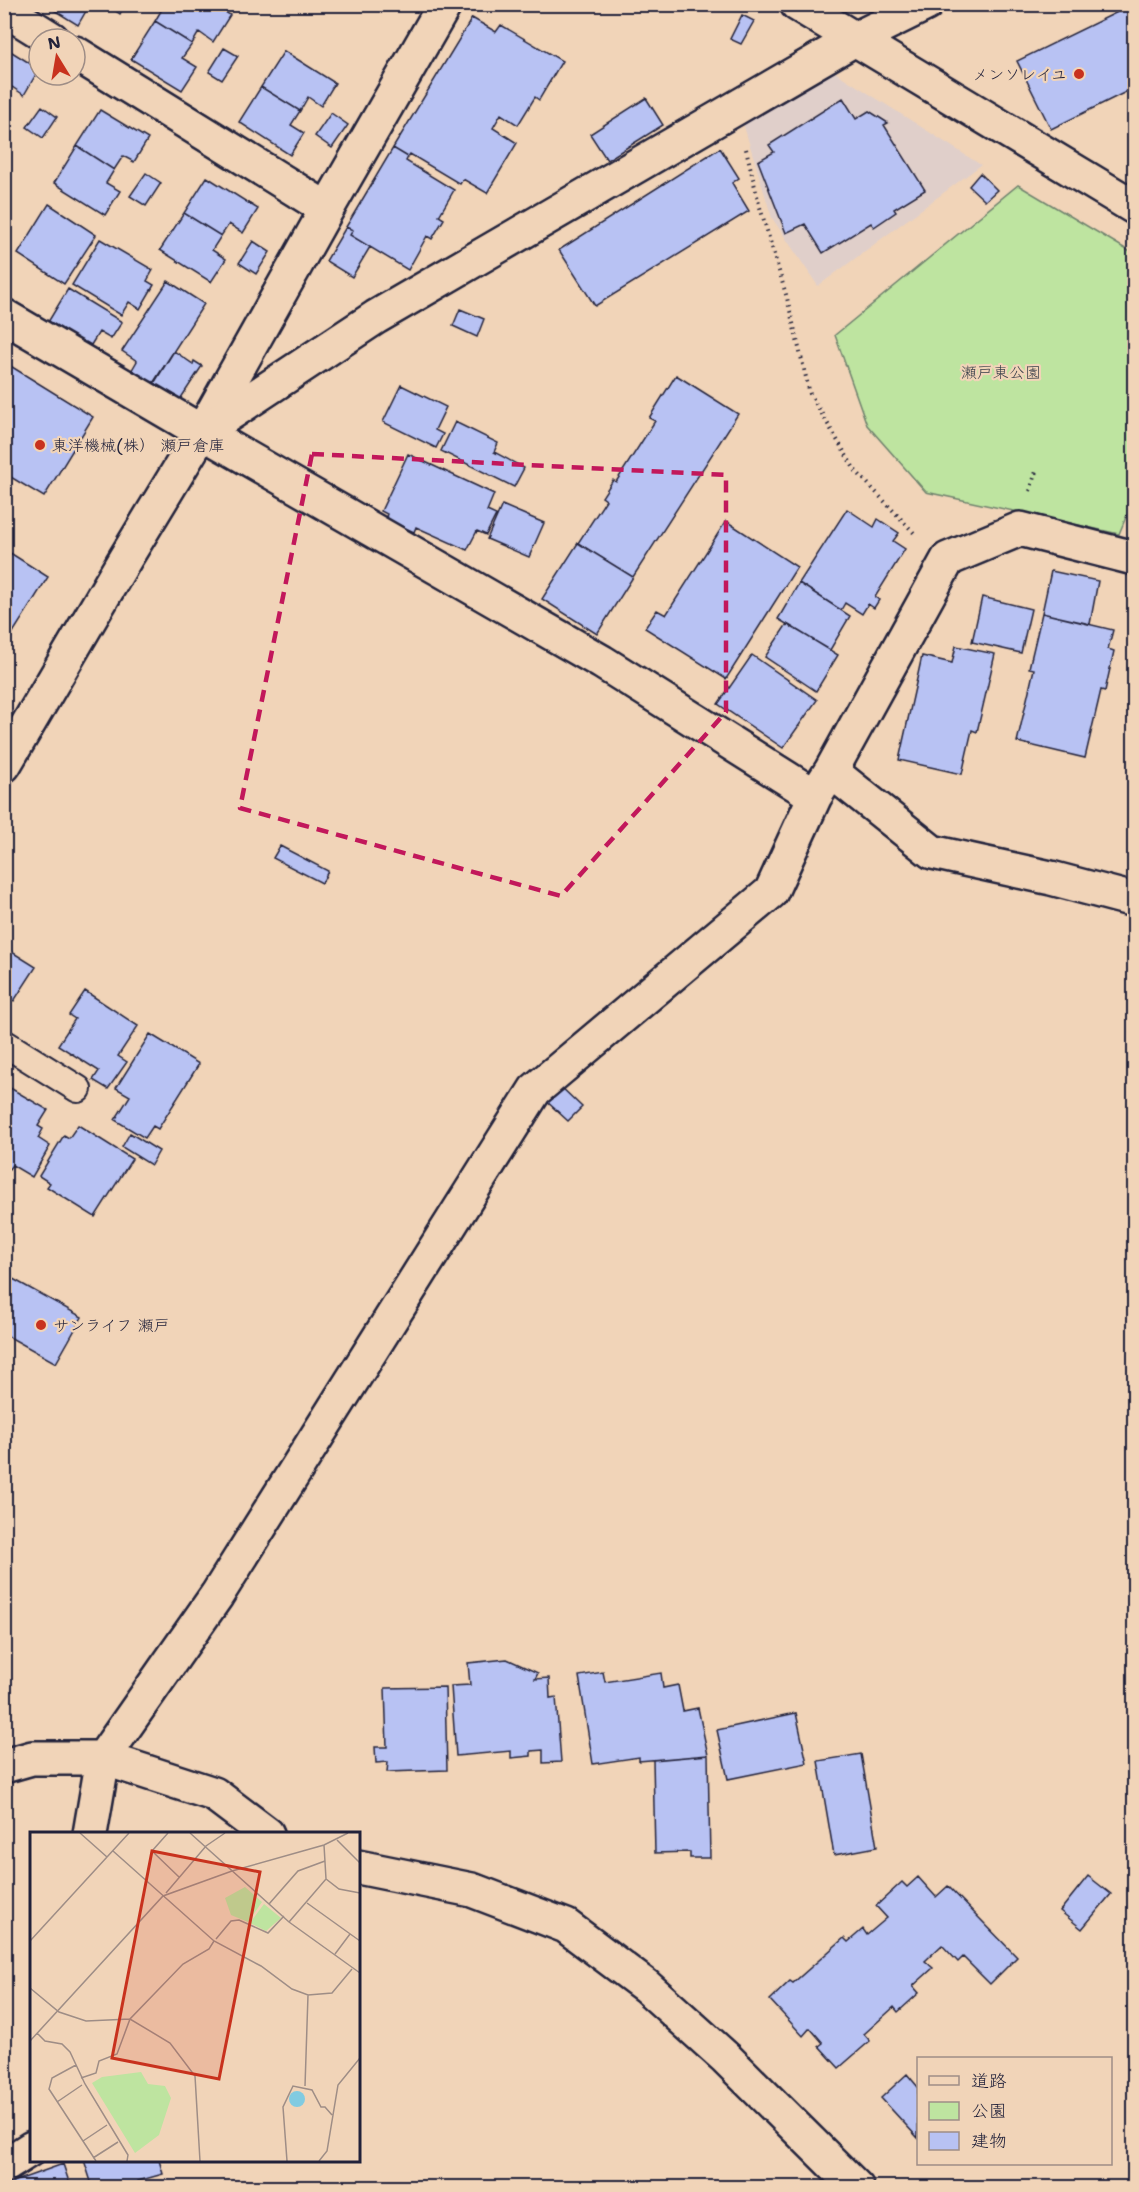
<svg xmlns="http://www.w3.org/2000/svg" width="1139" height="2192" font-family="'Shantell Sans','Klee One',sans-serif">
	<rect width="100%" height="100%" fill="#f1d4b8"/>
	<filter id="ink" filterUnits="userSpaceOnUse"><feTurbulence type="fractalNoise" baseFrequency=".0167" numOctaves="2"/><feDisplacementMap in="SourceGraphic" scale="12" xChannelSelector="R" yChannelSelector="G"/><feConvolveMatrix kernelMatrix="1 2 1 2 8 2 1 2 1" color-interpolation-filters="sRGB"/></filter>
	<g filter="url(#ink)">
		<path fill="#e0cfca" d="M 827,67 L 981,165 L 818,286 L 772,218 L 743,123 Z"/>
		<path fill="#bee4a0" stroke="#70836e" stroke-width="1.5" d="M 1018,185 L 1134,254 L 1134,498 L 1119,534 L 926,492 L 867,425 L 835,335 Z"/>
		<path fill="#b8c2f3" stroke="#22223b" stroke-width="1.5" d="M 44,4 L 90,4 L 78,25 Z
			M 105,4 L 125,4 L 120,14 Z
			M 165,4 L 213,4 L 230,15 L 213,42 L 199,32 L 192,44 L 155,21 Z
			M 1134,4 L 1134,88 L 1051,129 L 1017,61 Z
			M 742,15 L 754,21 L 741,44 L 730,39 Z
			M 472,18 L 496,32 L 501,25 L 562,61 L 539,100 L 535,97 L 518,125 L 501,114 L 493,128 L 517,143 L 487,193 L 463,179 L 460,184 L 410,154 L 408,157 L 393,148 Z
			M 155,21 L 192,44 L 182,58 L 197,67 L 182,90 L 131,59 Z
			M 4,47 L 39,69 L 24,95 L 12,87 L 4,98 Z
			M 224,48 L 238,56 L 222,80 L 209,72 Z
			M 284,51 L 335,83 L 321,106 L 308,97 L 300,111 L 261,87 Z
			M 261,87 L 300,111 L 291,125 L 304,133 L 290,155 L 239,122 Z
			M 646,98 L 663,125 L 607,160 L 590,134 Z
			M 843,98 L 856,119 L 869,111 L 888,123 L 884,125 L 925,190 L 894,209 L 896,212 L 874,227 L 871,223 L 823,253 L 805,224 L 786,233 L 758,161 L 774,152 L 769,145 Z
			M 42,106 L 57,117 L 43,138 L 27,127 Z
			M 100,110 L 148,139 L 134,162 L 123,156 L 114,170 L 77,146 Z
			M 331,113 L 348,125 L 332,148 L 315,136 Z
			M 77,146 L 114,170 L 106,183 L 120,191 L 105,215 L 54,183 Z
			M 393,148 L 408,157 L 406,161 L 454,190 L 439,216 L 444,219 L 432,239 L 427,236 L 408,270 L 350,235 L 353,230 L 346,227 Z
			M 720,148 L 739,178 L 732,183 L 749,211 L 595,306 L 559,250 Z
			M 146,173 L 161,183 L 146,206 L 130,196 Z
			M 980,173 L 997,190 L 985,201 L 969,186 Z
			M 207,177 L 258,209 L 243,233 L 229,224 L 221,236 L 184,213 Z
			M 49,204 L 96,235 L 64,284 L 18,254 Z
			M 184,213 L 221,236 L 212,250 L 226,259 L 211,282 L 160,250 Z
			M 346,227 L 353,230 L 350,235 L 370,247 L 352,277 L 326,261 Z
			M 100,239 L 153,270 L 147,281 L 154,285 L 140,309 L 129,302 L 121,315 L 72,285 Z
			M 253,241 L 270,252 L 256,274 L 239,263 Z
			M 168,281 L 204,304 L 150,388 L 129,375 L 137,361 L 122,351 Z
			M 68,289 L 122,322 L 111,339 L 99,332 L 91,345 L 86,342 L 79,355 L 42,332 Z
			M 460,309 L 484,319 L 477,337 L 453,326 Z
			M 174,351 L 193,364 L 194,361 L 202,366 L 179,401 L 153,385 Z
			M 4,362 L 93,417 L 44,497 L 4,473 Z
			M 676,375 L 738,414 L 633,577 L 578,543 L 606,500 L 602,497 L 613,480 L 616,482 L 655,421 L 649,418 Z
			M 401,385 L 446,407 L 435,430 L 443,434 L 436,448 L 383,422 Z
			M 455,422 L 498,443 L 494,452 L 524,468 L 514,487 L 441,451 Z
			M 408,454 L 494,494 L 487,511 L 496,515 L 486,535 L 477,531 L 467,550 L 416,527 L 414,532 L 385,519 L 387,514 L 381,511 Z
			M 502,505 L 544,523 L 529,557 L 487,539 Z
			M 847,509 L 874,527 L 878,519 L 899,533 L 893,541 L 905,549 L 875,597 L 879,600 L 874,608 L 868,604 L 862,614 L 845,603 L 841,610 L 799,583 Z
			M 726,521 L 797,567 L 726,679 L 645,628 L 657,610 L 666,615 Z
			M 578,543 L 633,577 L 597,634 L 542,599 Z
			M 4,549 L 48,577 L 4,647 Z
			M 1051,571 L 1098,581 L 1090,624 L 1042,613 Z
			M 799,583 L 850,616 L 830,650 L 778,619 Z
			M 982,597 L 1031,609 L 1021,653 L 972,642 Z
			M 1042,613 L 1113,630 L 1108,649 L 1114,651 L 1105,691 L 1101,690 L 1085,758 L 1017,742 L 1034,669 L 1029,668 Z
			M 787,624 L 838,655 L 816,691 L 765,657 Z
			M 956,646 L 995,654 L 977,732 L 972,730 L 962,774 L 899,760 L 922,656 L 952,663 Z
			M 752,655 L 817,700 L 783,748 L 718,704 Z
			M 280,846 L 328,871 L 322,883 L 273,858 Z
			M 4,947 L 36,967 L 14,1001 L 10,998 L 6,1006 Z
			M 85,991 L 138,1026 L 118,1056 L 127,1062 L 108,1089 L 93,1080 L 99,1071 L 58,1045 L 75,1019 L 69,1015 Z
			M 150,1034 L 199,1064 L 158,1129 L 153,1126 L 145,1138 L 115,1120 L 130,1096 L 116,1088 Z
			M 558,1084 L 582,1107 L 568,1121 L 544,1099 Z
			M 5,1085 L 48,1110 L 38,1126 L 43,1129 L 38,1138 L 50,1146 L 32,1177 L 12,1165 L 8,1170 L 4,1168 Z
			M 78,1125 L 132,1159 L 95,1217 L 47,1187 L 50,1183 L 39,1176 L 64,1135 L 69,1138 Z
			M 130,1133 L 159,1151 L 151,1165 L 122,1147 Z
			M 4,1274 L 82,1317 L 56,1363 L 4,1334 Z
			M 507,1659 L 538,1673 L 535,1679 L 549,1678 L 550,1698 L 556,1697 L 561,1762 L 543,1763 L 543,1750 L 531,1751 L 531,1756 L 511,1758 L 511,1751 L 456,1756 L 451,1686 L 470,1685 L 468,1663 Z
			M 603,1672 L 605,1682 L 661,1673 L 663,1688 L 678,1685 L 683,1711 L 698,1708 L 708,1755 L 639,1761 L 639,1757 L 593,1764 L 579,1676 Z
			M 445,1687 L 447,1770 L 387,1772 L 388,1762 L 376,1763 L 375,1747 L 387,1747 L 385,1688 Z
			M 796,1713 L 807,1763 L 728,1779 L 717,1730 Z
			M 861,1754 L 877,1847 L 834,1855 L 818,1761 Z
			M 708,1755 L 710,1858 L 690,1858 L 690,1852 L 655,1853 L 653,1760 Z
			M 1088,1876 L 1111,1894 L 1082,1929 L 1060,1911 Z
			M 918,1877 L 936,1897 L 948,1886 L 1017,1957 L 990,1984 L 963,1957 L 958,1962 L 942,1945 L 925,1961 L 933,1968 L 913,1986 L 919,1993 L 898,2012 L 894,2007 L 864,2034 L 870,2041 L 839,2068 L 819,2046 L 823,2043 L 810,2028 L 803,2036 L 770,2000 L 790,1981 L 793,1983 L 844,1938 L 848,1942 L 863,1929 L 867,1935 L 887,1918 L 876,1906 L 902,1882 L 907,1887 Z
			M 907,2074 L 918,2087 L 918,2138 L 881,2098 Z
			M 84,2160 L 159,2160 L 163,2174 L 138,2181 L 140,2186 L 136,2188 L 93,2188 Z
			M 63,2164 L 71,2188 L 4,2188 L 4,2185 Z"/>
		<g fill="none" stroke-linecap="round" stroke-linejoin="round">
			<defs>
				<path id="lane" d="M 4,1043 L 78,1089"/>
				<path id="street" d="M 797,4 L 1134,207
					M 4,9 L 52,39
					M 75,53 L 327,209
					M 4,316 L 202,432 L 602,662 L 815,796 L 831,771 L 932,852 L 1051,878 L 1134,900
					M 202,432 L 327,209 L 445,4
					M 831,771 L 948,559 L 1020,529 L 1134,558
					M 4,1766 L 32,1758 L 103,1758 L 214,1794 L 267,1834
					M 90,1834 L 103,1758 L 217,1595 L 535,1090 L 771,892 L 815,796
					M 358,1867 L 472,1890 L 566,1926 L 646,1986 L 726,2058 L 857,2188
					M 4,2166 L 32,2148"/>
				<path id="secondary" d="M 4,765 L 125,559 L 202,432 L 376,317 L 853,40 L 926,4"/>
			</defs>
			<use href="#lane" stroke="#22223b" stroke-width="30"/>
			<use href="#street" stroke="#22223b" stroke-width="38"/>
			<use href="#secondary" stroke="#22223b" stroke-width="38"/>
			<path stroke="#22223b" stroke-width="4" stroke-dasharray="1.5 4.5" stroke-linecap="butt" d="M 746,149 L 759,204 L 787,298 L 810,394 L 855,470 L 916,535
				M 1030,491 L 1037,468"/>
			<use href="#lane" stroke="#f1d4b8" stroke-width="26"/>
			<use href="#street" stroke="#f1d4b8" stroke-width="33"/>
			<use href="#secondary" stroke="#f1d4b8" stroke-width="33"/>
		</g>
	</g>
	<path fill="none" stroke="#c2185b" stroke-width="4.5" stroke-dasharray="12 8" stroke-linejoin="round" d="M 312,454 L 726,475 L 726,712 L 561,896 L 240,808 Z"/>
	<g fill="#c8321e" stroke="#f1d4b8" stroke-width="2">
		<circle cx="1079" cy="74" r="6"/>
		<circle cx="40" cy="445" r="6"/>
		<circle cx="41" cy="1325" r="6"/>
	</g>
	<g text-anchor="middle" stroke-width="4.5" stroke-linejoin="round" paint-order="stroke">
		<g font-size="16" fill="#22223b" stroke="#f1d4b8" text-anchor="start">
			<text x="1067" y="80" text-anchor="end">メンソレイユ</text>
			<text x="52" y="451">東洋機械(株） 瀬戸倉庫</text>
			<text x="53" y="1331">サンライフ 瀬戸</text>
		</g>
		<g font-size="16" fill="#393f4a" stroke="#f1d4b8">
			<text x="1001" y="378">瀬戸東公園</text>
		</g>
	</g>
	<g transform="translate(30 1832)">
		<rect width="330" height="330" fill="#f1d4b8"/>
		<path d="M 215,55 L 232,70 L 218,90 L 201,83 L 195,66 ZM 234,72 L 251,86 L 236,99 L 220,91 ZM 111,240 L 118,252 L 135,254 L 141,266 L 129,303 L 105,321 L 62,251 L 72,245 Z" fill="#bee4a0"/>
		<path d="M259 267a8 8 0 1 1 16 0a8 8 0 1 1-16 0Z" fill="#81cbe1"/>
		<path fill="none" stroke="#9e8d86" stroke-width="1.5" d="M 50,1 L 77,25M 138,1 L 122,19 L 149,45M 160,1 L 259,90 L 330,141M 307,8 L 330,31M 294,13 L 296,47M 83,19 L 184,109 L 231,134 L 262,157 L 278,163 L 302,161 L 322,137M 136,61 L 176,14 L 195,1M 277,71 L 330,109M 239,72 L 268,39 L 295,29M 259,90 L 296,47 L 309,57 L 330,61M 186,107 L 201,89 L 209,88 L 238,101 L 254,84M 0,109 L 99,1M 305,122 L 320,102M 0,156 L 29,180 L 56,189 L 100,187 L 140,211 L 165,244 L 170,329M 7,201 L 15,209 L 32,212 L 40,220 L 55,252 L 98,323 L 97,329M 0,209 L 133,64 L 202,39 L 294,13 L 318,1M 46,233 L 22,246 L 19,257 L 66,329M 51,246 L 66,241 L 69,229 L 87,222 L 100,187 L 153,132 L 179,117 L 184,109M 275,254 L 278,163M 27,270 L 52,253M 53,309 L 77,293M 63,326 L 88,310M 257,329 L 253,275 L 263,254 L 282,258 L 291,275 L 295,275 L 302,283M 289,329 L 297,319 L 308,253 L 330,226"/>
		<path fill="#c8321e" fill-opacity="0.15" stroke="#c8321e" stroke-width="3" d="M 122,19 L 230,40 L 189,247 L 82,226 Z"/>
		<rect width="330" height="330" fill="none" stroke="#22223b" stroke-width="3"/>
	</g>
	<rect width="1139" height="2192" fill="none" stroke="#f1d4b8" stroke-width="24"/>
	<rect x="12" y="12" width="1115" height="2168" fill="none" stroke="#22223b" stroke-width="2" filter="url(#ink)"/>
	<rect x="917" y="2057" width="195" height="108" fill="#f1d4b8" stroke="#9e8d86" stroke-width="1.5"/>
	<rect x="929" y="2076" width="30" height="9" fill="#f1d4b8" stroke="#9e8d86" stroke-width="1.5"/>
	<text x="971" y="2087" font-size="18" fill="#22223b">道路</text>
	<rect x="929" y="2102" width="30" height="18" fill="#bee4a0" stroke="#9e8d86" stroke-width="1.5"/>
	<text x="971" y="2117" font-size="18" fill="#22223b">公園</text>
	<rect x="929" y="2132" width="30" height="18" fill="#b8c2f3" stroke="#9e8d86" stroke-width="1.5"/>
	<text x="971" y="2147" font-size="18" fill="#22223b">建物</text>
	<g transform="translate(57 57) rotate(349)"><circle r="28" fill="#f1d4b8" stroke="#9e8d86" stroke-width="1.5"/>
	<path d="M0-4.5L10 22L0 15L-10 22Z" fill="#c8321e"/>
	<text y="-9" font-size="16" font-weight="bold" text-anchor="middle" fill="#22223b">N</text>
	</g>
</svg>
